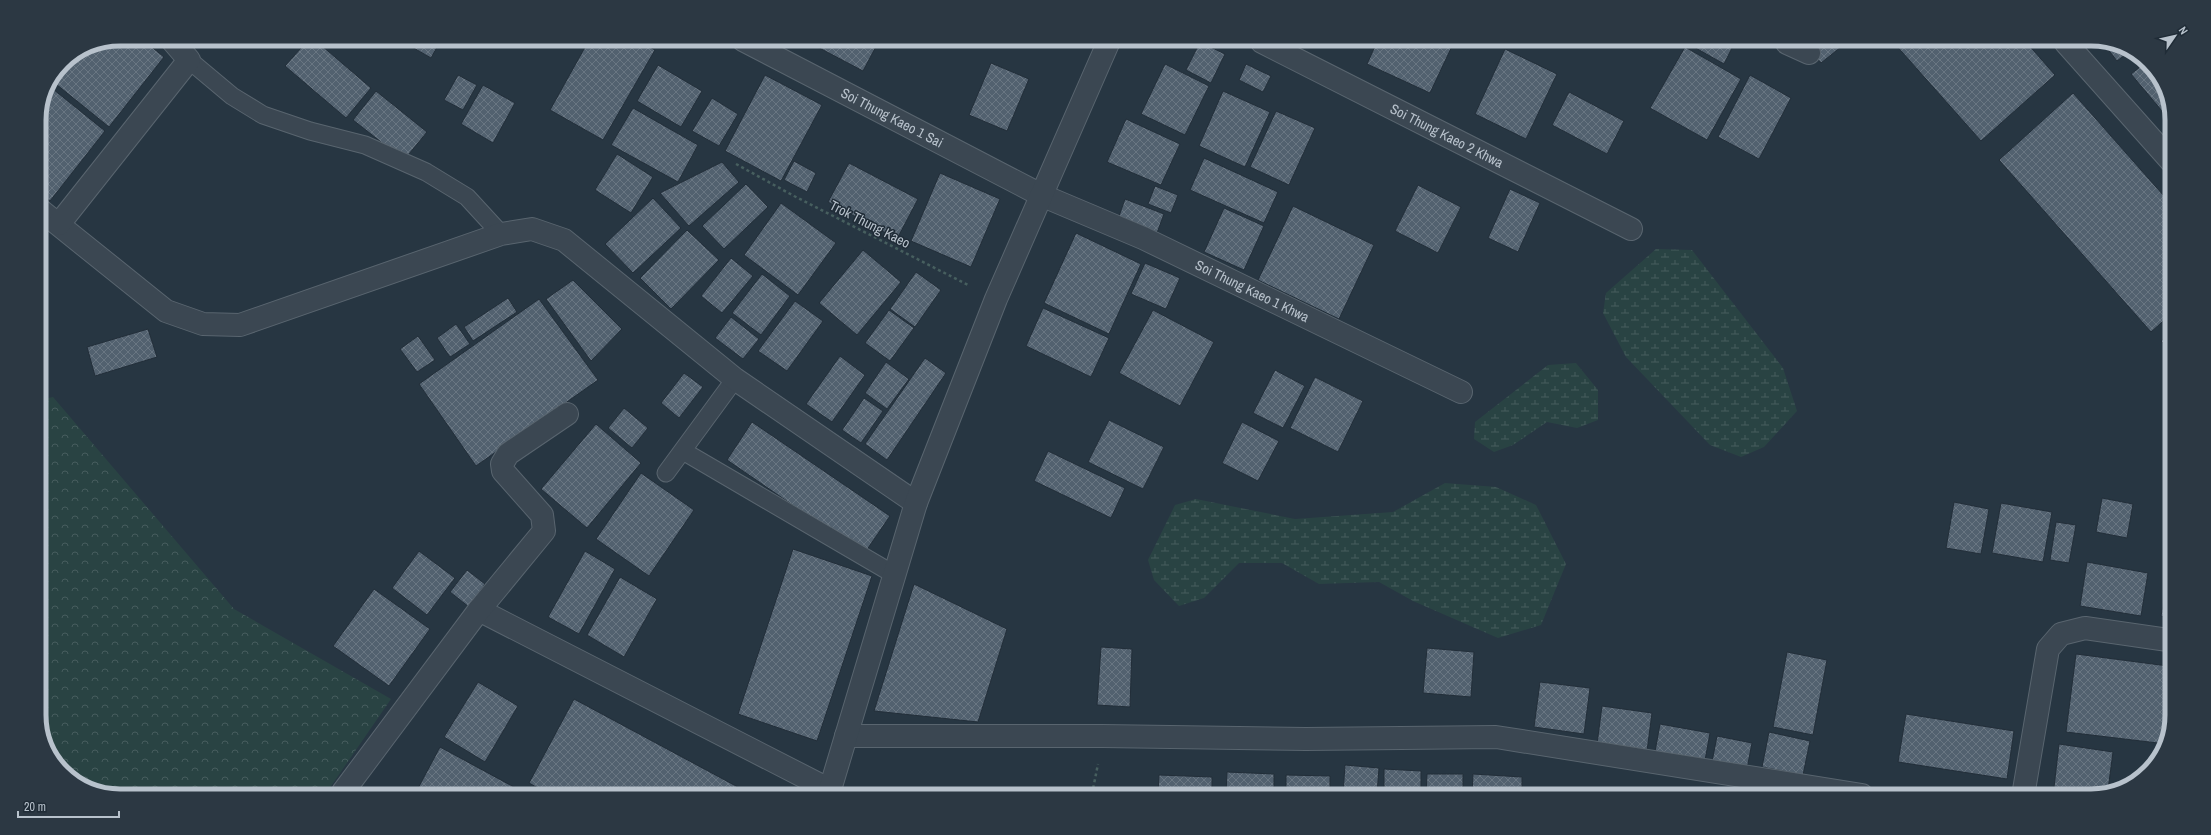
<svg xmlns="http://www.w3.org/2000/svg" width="2211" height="835" font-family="'Archivo Narrow',sans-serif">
	<defs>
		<pattern id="forest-crowns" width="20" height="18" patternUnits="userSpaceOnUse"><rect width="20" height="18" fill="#294343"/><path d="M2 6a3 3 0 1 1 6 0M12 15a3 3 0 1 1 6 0" fill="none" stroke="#465c5d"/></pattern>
		<pattern id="wetland-marsh" width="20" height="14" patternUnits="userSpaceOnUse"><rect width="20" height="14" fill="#294343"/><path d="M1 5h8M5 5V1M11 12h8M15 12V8" fill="none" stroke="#465c5d"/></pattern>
		<pattern id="building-cross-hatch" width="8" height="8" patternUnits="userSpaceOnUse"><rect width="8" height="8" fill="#52616f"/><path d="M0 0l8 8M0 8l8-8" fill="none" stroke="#697682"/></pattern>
	</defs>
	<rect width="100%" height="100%" fill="#273642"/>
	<path fill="url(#forest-crowns)" d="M 53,397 L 234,609 L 391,699 L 327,792 L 94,792 L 56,764 L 39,720 L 39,400 Z"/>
	<path fill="url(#wetland-marsh)" d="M 1656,249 L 1692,250 L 1783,368 L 1797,411 L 1764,447 L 1741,457 L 1710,445 L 1626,357 L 1603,313 L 1606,293 Z
		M 1576,363 L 1598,390 L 1598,420 L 1577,428 L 1547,422 L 1513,445 L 1494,452 L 1474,439 L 1475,422 L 1548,365 Z
		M 1445,483 L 1496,487 L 1536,505 L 1566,564 L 1541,625 L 1498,638 L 1413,601 L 1379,582 L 1319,584 L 1282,563 L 1239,563 L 1204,598 L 1179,606 L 1154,580 L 1148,560 L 1175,505 L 1196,499 L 1295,519 L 1393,512 Z"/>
	<path fill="url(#building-cross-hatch)" stroke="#222e39" d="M 120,39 L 142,39 L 164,57 L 109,127 L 51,80 L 63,63 L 89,45 Z
		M 309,39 L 314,39 L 371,88 L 346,118 L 285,66 Z
		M 400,40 L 441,40 L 431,58 Z
		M 589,40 L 604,40 L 613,45 L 615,40 L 638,40 L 655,50 L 603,140 L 550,110 Z
		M 809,41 L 879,41 L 863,71 L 808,42 Z
		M 1200,42 L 1225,54 L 1211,83 L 1186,70 Z
		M 1377,42 L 1454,42 L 1430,93 L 1367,64 Z
		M 1685,42 L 1731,43 L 1734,44 L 1724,64 Z
		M 1805,43 L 1846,43 L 1821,63 Z
		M 1894,43 L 2027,43 L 2055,75 L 1981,141 Z
		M 2103,43 L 2117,43 L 2129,52 L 2117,61 Z
		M 1685,47 L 1741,79 L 1707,140 L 1650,108 Z
		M 1505,49 L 1557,74 L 1526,139 L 1475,114 Z
		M 991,63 L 1029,79 L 1007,131 L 969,115 Z
		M 2145,63 L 2155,71 L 2172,115 L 2172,123 L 2131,74 Z
		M 1165,64 L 1209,86 L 1185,135 L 1141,114 Z
		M 1246,64 L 1271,76 L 1263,92 L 1239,80 Z
		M 658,65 L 702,91 L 681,127 L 637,101 Z
		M 458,75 L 477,85 L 463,110 L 444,100 Z
		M 765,75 L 822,105 L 781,181 L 725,151 Z
		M 1750,75 L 1791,98 L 1759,159 L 1718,137 Z
		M 48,85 L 105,131 L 50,201 L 39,193 L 39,115 Z
		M 483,85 L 515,103 L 493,143 L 461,124 Z
		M 376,91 L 427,132 L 404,160 L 353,120 Z
		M 1223,91 L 1270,112 L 1245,167 L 1199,146 Z
		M 1569,92 L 1624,121 L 1607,154 L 1552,125 Z
		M 2073,93 L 2171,204 L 2170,315 L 2151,332 L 1999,160 Z
		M 712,98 L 738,114 L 719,146 L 692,131 Z
		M 633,108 L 698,145 L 678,182 L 611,145 Z
		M 1276,111 L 1315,128 L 1289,185 L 1250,167 Z
		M 1126,119 L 1180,144 L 1161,185 L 1107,162 Z
		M 617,154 L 653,177 L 631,213 L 595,190 Z
		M 1204,158 L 1278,192 L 1264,223 L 1190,190 Z
		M 794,161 L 816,173 L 807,192 L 784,180 Z
		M 722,162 L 739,182 L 689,226 L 660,193 Z
		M 849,163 L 918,199 L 897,239 L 828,202 Z
		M 940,173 L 1000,199 L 971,267 L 911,241 Z
		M 746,184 L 768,207 L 724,249 L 702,226 Z
		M 1418,185 L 1461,207 L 1438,253 L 1395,231 Z
		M 1155,186 L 1178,195 L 1171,213 L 1148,204 Z
		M 1510,189 L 1540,203 L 1518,252 L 1488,238 Z
		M 653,198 L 681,228 L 633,273 L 605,244 Z
		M 1125,199 L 1164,214 L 1157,233 L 1118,219 Z
		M 781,203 L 836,243 L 798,295 L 744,255 Z
		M 1293,206 L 1374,245 L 1339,319 L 1258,280 Z
		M 1224,208 L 1264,226 L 1244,270 L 1204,252 Z
		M 687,230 L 719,260 L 671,309 L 640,278 Z
		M 1076,233 L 1141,264 L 1109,334 L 1044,303 Z
		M 863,250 L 901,282 L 857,335 L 819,303 Z
		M 731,258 L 753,276 L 722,313 L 701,296 Z
		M 1145,263 L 1180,278 L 1166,309 L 1131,294 Z
		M 916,272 L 941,290 L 915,327 L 890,309 Z
		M 762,274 L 790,296 L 761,335 L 732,313 Z
		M 573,280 L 622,329 L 591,361 L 546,299 Z
		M 508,298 L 517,312 L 473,341 L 464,327 Z
		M 539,299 L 598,380 L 476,466 L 419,384 Z
		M 795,301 L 823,321 L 787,371 L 758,351 Z
		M 1043,308 L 1109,338 L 1091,377 L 1026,346 Z
		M 889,310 L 914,328 L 890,361 L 865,343 Z
		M 1153,310 L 1214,342 L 1180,406 L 1119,373 Z
		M 731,317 L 759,339 L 743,359 L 715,338 Z
		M 456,324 L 470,344 L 450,357 L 437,338 Z
		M 148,329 L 157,357 L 95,376 L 87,347 Z
		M 2170,333 L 2170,351 L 2161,341 Z
		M 418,336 L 435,360 L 417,372 L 400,349 Z
		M 840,356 L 865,375 L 832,422 L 806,404 Z
		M 925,358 L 946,373 L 887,460 L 865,444 Z
		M 886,362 L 909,379 L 887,409 L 865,393 Z
		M 1275,370 L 1305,386 L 1283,428 L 1253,413 Z
		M 684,373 L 703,387 L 679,418 L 661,403 Z
		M 1315,377 L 1363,401 L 1338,452 L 1290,428 Z
		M 864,398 L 883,411 L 861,443 L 842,430 Z
		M 624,408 L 648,428 L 632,448 L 608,428 Z
		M 1109,420 L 1164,447 L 1143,489 L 1088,462 Z
		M 752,422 L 890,516 L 864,554 L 727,460 Z
		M 1242,422 L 1279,441 L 1258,481 L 1222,463 Z
		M 596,424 L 641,463 L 587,528 L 541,489 Z
		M 1048,451 L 1125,488 L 1111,518 L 1034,481 Z
		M 641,473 L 694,510 L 649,576 L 596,539 Z
		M 2102,498 L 2133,504 L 2127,538 L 2096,532 Z
		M 1954,502 L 1989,509 L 1981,554 L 1946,548 Z
		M 2001,503 L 2052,512 L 2043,562 L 1992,553 Z
		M 2056,522 L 2076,525 L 2069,563 L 2050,560 Z
		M 793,549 L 872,576 L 817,741 L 738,714 Z
		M 419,551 L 455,578 L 427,615 L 392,588 Z
		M 585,551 L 615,569 L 579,634 L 548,617 Z
		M 2087,562 L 2148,573 L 2141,616 L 2080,606 Z
		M 467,570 L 485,584 L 469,607 L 450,592 Z
		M 2169,573 L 2168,618 L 2161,616 Z
		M 620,577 L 657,599 L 624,657 L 587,635 Z
		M 914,584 L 1007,629 L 978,722 L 874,711 Z
		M 374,589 L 430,629 L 389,686 L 333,646 Z
		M 1101,647 L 1132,649 L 1130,707 L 1097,705 Z
		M 1427,648 L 1474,652 L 1471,697 L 1423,693 Z
		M 1787,652 L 1827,660 L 1813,735 L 1773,727 Z
		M 2076,654 L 2168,666 L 2168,741 L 2166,744 L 2066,732 Z
		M 478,682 L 518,706 L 485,762 L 444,737 Z
		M 1540,682 L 1590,688 L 1584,734 L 1534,727 Z
		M 574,699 L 749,793 L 547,793 L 529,783 Z
		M 1602,706 L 1652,713 L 1647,751 L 1597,744 Z
		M 1906,714 L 2014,731 L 2007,779 L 1898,762 Z
		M 1660,724 L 1710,733 L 1704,766 L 1654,757 Z
		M 1769,732 L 1810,741 L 1803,775 L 1762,767 Z
		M 1717,736 L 1752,743 L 1746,774 L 1711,767 Z
		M 2059,744 L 2113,752 L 2108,790 L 2091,796 L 2053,796 Z
		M 440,747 L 525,793 L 416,792 Z
		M 1345,765 L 1379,768 L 1377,794 L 1343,794 Z
		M 1384,769 L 1421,771 L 1421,792 L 1384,791 Z
		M 1227,772 L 1274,774 L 1274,794 L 1226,794 Z
		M 1427,774 L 1463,774 L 1463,795 L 1426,795 Z
		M 1473,774 L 1522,777 L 1522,795 L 1472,795 Z
		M 1159,775 L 1212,777 L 1212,794 L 1158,794 Z
		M 1286,775 L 1330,776 L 1330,794 L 1286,794 Z
		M 1538,792 L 1561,795 L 1538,795 Z"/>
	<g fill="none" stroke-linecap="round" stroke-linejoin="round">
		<defs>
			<path id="lane" d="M 189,60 L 232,96 L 263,115 L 310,131 L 365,145 L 426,172 L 467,197 L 501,234
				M 683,451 L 895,575
				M 666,473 L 735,379"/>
			<g id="street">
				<path id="s1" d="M 743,40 L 1041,195 L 1143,238 L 1461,392"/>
				<path id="s2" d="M 1262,42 L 1631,229"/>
				<path d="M 1787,43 L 1809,53"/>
				<path d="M 2066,43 L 2171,161"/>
				<path d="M 39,209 L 166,311 L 203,324 L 240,325 L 501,234 L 532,229 L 564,240 L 735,379 L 916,503"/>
				<path d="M 59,224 L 189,60 L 171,39"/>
				<path d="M 479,610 L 830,790"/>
				<path d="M 846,736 L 1103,736 L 1306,739 L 1496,737 L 1862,795"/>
				<path d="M 343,792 L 479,610 L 544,531 L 542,515 L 503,471 L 502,464 L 508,454 L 567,414"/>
				<path d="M 829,793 L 916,503 L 996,299 L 1109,41"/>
				<path d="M 2023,796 L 2048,649 L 2061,634 L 2085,628 L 2168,640"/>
			</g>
		</defs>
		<use href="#lane" stroke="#59656f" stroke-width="19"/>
		<use href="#street" stroke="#59656f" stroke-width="24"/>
		<path stroke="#475f5f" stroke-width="2.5" stroke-dasharray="3 3" stroke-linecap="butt" d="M 736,164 L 794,196 L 970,286
			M 1092,794 L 1098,764"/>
		<use href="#lane" stroke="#3b4752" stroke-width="17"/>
		<use href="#street" stroke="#3b4752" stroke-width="22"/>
	</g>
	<g text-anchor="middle" stroke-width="3" stroke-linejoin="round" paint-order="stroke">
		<g font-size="14" fill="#b8c2cc" stroke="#202c37">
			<text dy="5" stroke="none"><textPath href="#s1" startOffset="168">Soi Thung Kaeo 1 Sai</textPath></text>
			<text dy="5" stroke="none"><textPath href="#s2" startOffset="207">Soi Thung Kaeo 2 Khwa</textPath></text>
			<text transform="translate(870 224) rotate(27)" y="5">Trok Thung Kaeo</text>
			<text dy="5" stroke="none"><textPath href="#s1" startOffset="568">Soi Thung Kaeo 1 Khwa</textPath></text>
		</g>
	</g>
	<path d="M0 0H2211V835H0ZM120 46H2091A74 74 0 0 1 2165 120V715A74 74 0 0 1 2091 789H120A74 74 0 0 1 46 715V120A74 74 0 0 1 120 46Z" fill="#2c3843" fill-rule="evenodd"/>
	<path fill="none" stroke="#b8c2cc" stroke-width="5" d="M120 46H2091A74 74 0 0 1 2165 120V715A74 74 0 0 1 2091 789H120A74 74 0 0 1 46 715V120A74 74 0 0 1 120 46Z"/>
	<g transform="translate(2175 36) rotate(56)" stroke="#202c37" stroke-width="3" paint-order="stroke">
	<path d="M0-3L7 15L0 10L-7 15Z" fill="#b8c2cc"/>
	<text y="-6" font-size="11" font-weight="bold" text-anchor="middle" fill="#b8c2cc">N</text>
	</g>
	<path d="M18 811v6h101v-6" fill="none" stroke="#b8c2cc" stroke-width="2"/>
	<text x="24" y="811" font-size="12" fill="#b8c2cc" stroke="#202c37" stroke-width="3" paint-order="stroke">20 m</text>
</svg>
